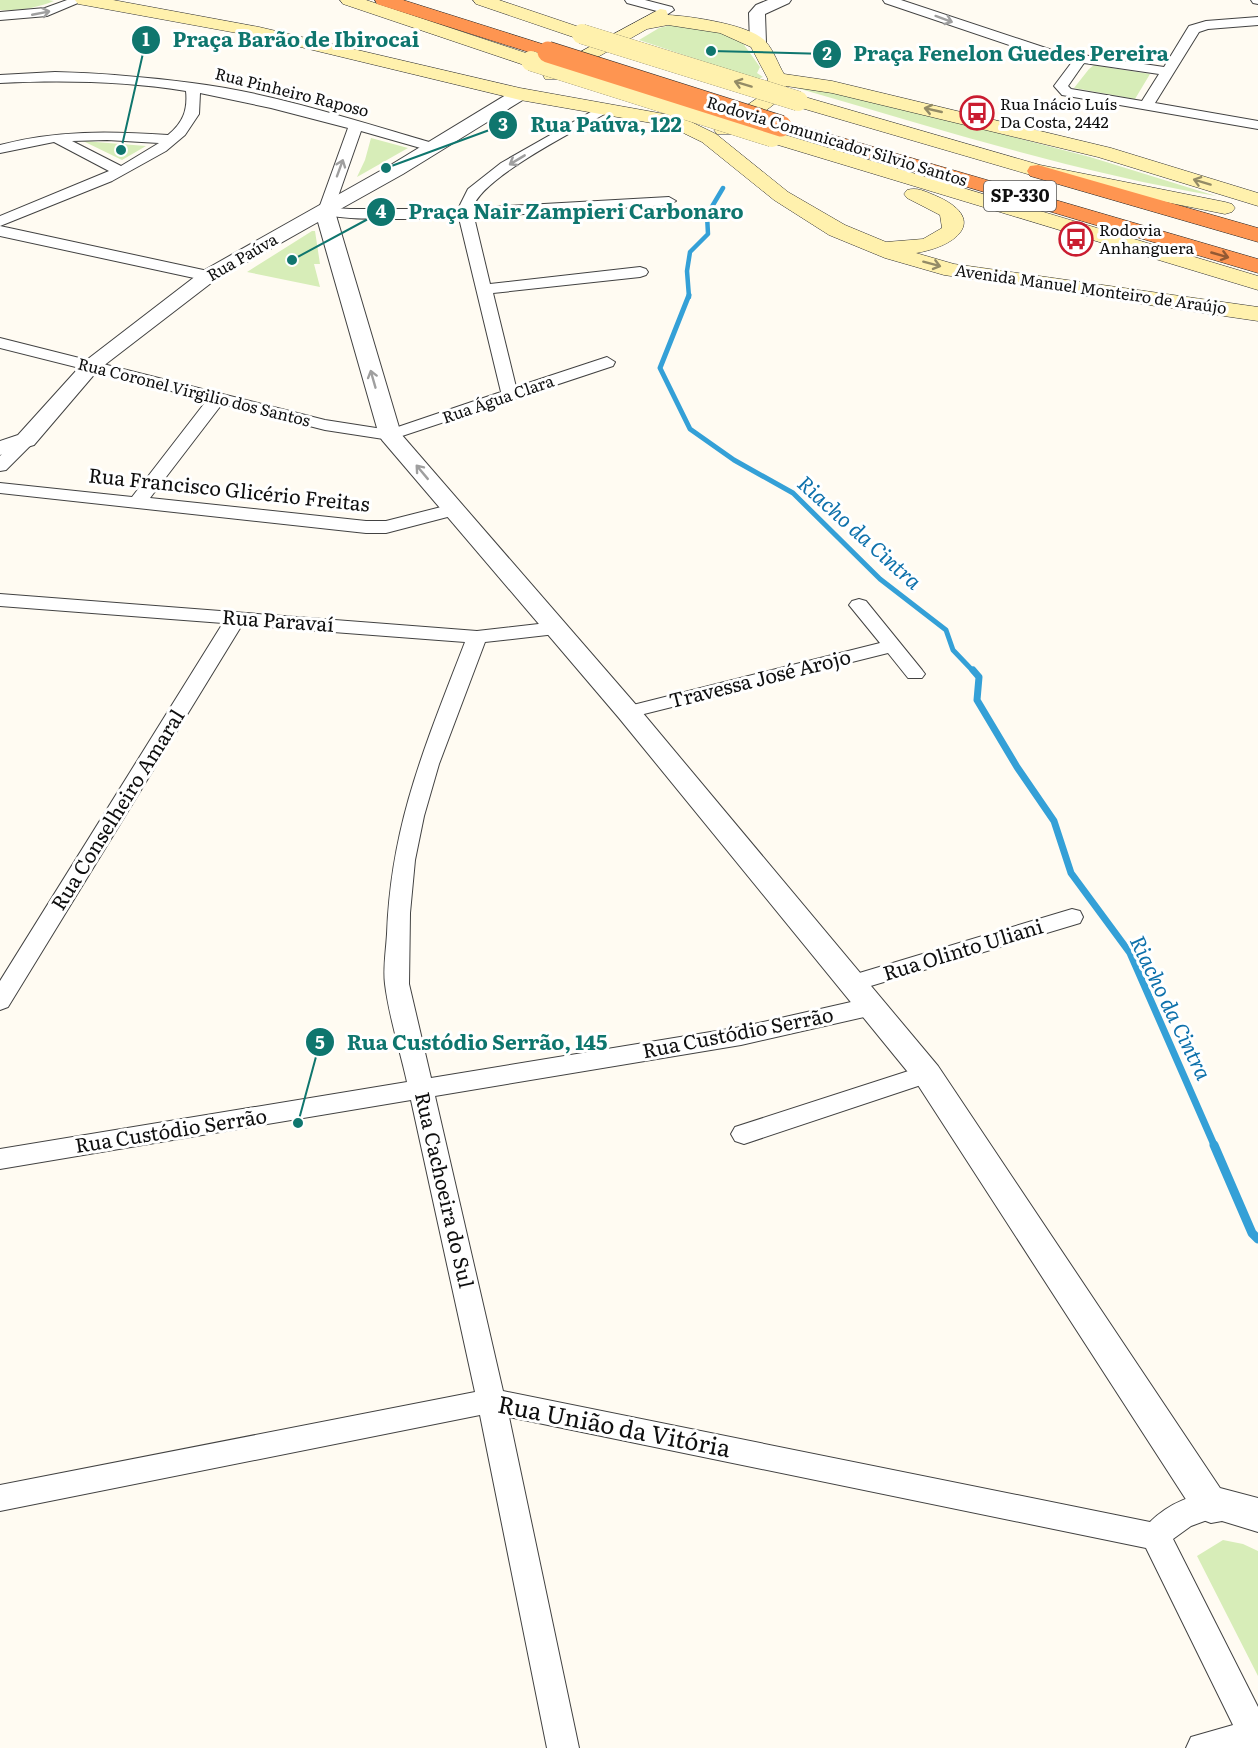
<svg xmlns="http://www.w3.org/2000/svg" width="1258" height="1748" font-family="Literata,serif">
	<rect width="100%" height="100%" fill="#fffbf2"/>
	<path fill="#d7edb8" d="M 0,0 L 48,0 L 54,1 C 36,8 20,11 0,10 Z
		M 675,24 L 710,28 L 742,42 L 760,67 L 757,73 L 763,77 L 758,79 L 747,76 L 639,40 L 659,28 Z
		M 1094,65 L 1099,66 L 1150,74 L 1135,99 L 1074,88 L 1089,69 Z
		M 800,84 L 876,101 L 1090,157 L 1216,196 C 1073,172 935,128 797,88 Z
		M 371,138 L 408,148 L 357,177 L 365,160 Z
		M 83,141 L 146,146 L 122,160 Z
		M 312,231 L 315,231 L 320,264 L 314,264 L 320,287 L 247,272 Z
		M 1223,1540 L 1243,1544 L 1258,1551 L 1258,1676 L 1197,1556 Z"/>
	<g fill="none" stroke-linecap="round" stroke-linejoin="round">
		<path stroke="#34a0d7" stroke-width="4.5" d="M 689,297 L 687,271 L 690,252 L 708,234 L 707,215 L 723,188"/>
		<path stroke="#34a0d7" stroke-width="5" d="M 689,295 L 660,368 L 690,429 L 734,460 L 793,493 L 880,579 L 946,630 L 953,650 L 974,672"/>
		<path stroke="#34a0d7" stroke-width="7" d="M 973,670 L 979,677 L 977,700 L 1017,767 L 1054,821 L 1071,873 L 1130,953 L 1215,1147"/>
		<path stroke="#34a0d7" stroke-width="9" d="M 1214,1145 L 1252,1233 L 1258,1239"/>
		<defs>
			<path id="minor" d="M 67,0 L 85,0 L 47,16 L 0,20 L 0,12 L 45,8 Z
				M 625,0 L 645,0 L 672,7 L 674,10 L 668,14 L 627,3 Z
				M 883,0 L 901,0 L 1055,51 L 1164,67 L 1189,26 L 1206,21 L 1258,17 L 1258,25 L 1208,29 L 1199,32 L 1155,103 L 1258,121 L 1258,129 L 1062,95 L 1054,86 L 1072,62 L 1048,58 L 885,3 ZM 1084,63 L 1159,74 L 1142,101 L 1071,89 L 1068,86 Z
				M 1251,0 L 1258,0 L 1258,4 L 1253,3 Z
				M 55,72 C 101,73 146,77 192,83 C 273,93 357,121 436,144 L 438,147 L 431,151 L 361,131 L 334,208 L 350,209 L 458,209 L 468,189 L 501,163 L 603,105 L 608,106 L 610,109 L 608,112 C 579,129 480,178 473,208 L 669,197 L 676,201 L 669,205 L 474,217 L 490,284 L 640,267 L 646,269 L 648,272 L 646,275 L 640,277 L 493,293 L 516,387 L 607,357 L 615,362 L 613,366 L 390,440 L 325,430 L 222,404 L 150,498 L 366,521 L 386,521 L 453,504 L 459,506 L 462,510 L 459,514 L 386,533 L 366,533 L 0,493 L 0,483 L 132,497 L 207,400 L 0,348 L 0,338 L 325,420 L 389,430 L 501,392 L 459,218 C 436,218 329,223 318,211 L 348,128 L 271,108 L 200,93 L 199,114 L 185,135 L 166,151 L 112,181 L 0,226 L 0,216 L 109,171 L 54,142 L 0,153 L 0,145 C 56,130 110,131 168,135 C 183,123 188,110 186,91 C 124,81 63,80 0,83 L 0,75 ZM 107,140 L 159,143 L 121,166 L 72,141 Z
				M 0,226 L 208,271 L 216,276 L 208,281 L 0,236 Z
				M 26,435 L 32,436 L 35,440 L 32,444 L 6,470 L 0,471 L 0,456 L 20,436 Z
				M 0,594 L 477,631 L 556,622 L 563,624 L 566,628 L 563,632 L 556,634 L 485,642 L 439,764 L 424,816 L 415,860 L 410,913 L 409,984 L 431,1078 L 741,1027 L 873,997 L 881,1000 L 885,1006 L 881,1012 L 873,1015 L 741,1045 L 435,1096 L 503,1391 L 1150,1522 C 1166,1506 1198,1488 1221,1497 L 1226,1506 L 1221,1515 L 1191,1526 L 1173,1539 L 1258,1707 L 1258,1748 L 1186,1748 L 1191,1737 L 1233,1725 L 1146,1548 L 509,1417 L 579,1748 L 547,1748 L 480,1415 L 0,1511 L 0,1485 L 475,1392 L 411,1100 L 0,1169 L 0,1149 L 407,1082 C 400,1050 389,1017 385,984 C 383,968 386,951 387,934 C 391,823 426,744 465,642 L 242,625 L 8,1007 L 0,1010 L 0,981 L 223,623 L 0,606 Z
				M 859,599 L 866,601 L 922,670 L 925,674 L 922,678 L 908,678 L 888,653 L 628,718 L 621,716 L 618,712 L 621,708 L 880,643 L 849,605 L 852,601 Z
				M 1072,909 L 1080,911 L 1083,917 L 1080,923 L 854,991 L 846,989 L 842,983 L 846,977 Z
				M 927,1065 L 936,1068 L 939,1074 L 936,1080 L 744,1144 L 735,1141 L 731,1134 L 735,1127 Z"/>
			<path id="tertiary" d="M 768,0 L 791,0 L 789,3 L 765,14 L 766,43 L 758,48 L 752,47 L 750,43 L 749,13 L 756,5 Z
				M 520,89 L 526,90 L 529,94 L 526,98 L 403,174 L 335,212 L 401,434 L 637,706 L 938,1066 L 1220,1488 L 1258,1498 L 1258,1532 L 1222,1521 L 1211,1523 L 1198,1518 L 916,1082 L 619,718 L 382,440 L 379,435 L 318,222 L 215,280 L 98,370 L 34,445 L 0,455 L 0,441 L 18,435 L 84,362 L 201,272 L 389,166 L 514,90 Z"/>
			<path id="secondary" d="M 75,0 L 113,0 L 259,27 L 520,88 L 681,117 L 716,134 L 788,192 L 845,225 L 886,242 L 923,239 L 942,228 L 940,215 L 907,198 L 904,194 L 907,190 C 917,187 924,191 934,195 C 989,218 959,246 916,253 L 954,264 L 1258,307 L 1258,321 L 944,275 L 885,258 L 829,235 L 774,200 L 702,142 L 669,126 L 520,100 L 259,37 L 84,5 L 78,4 Z
				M 340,0 L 366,0 L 538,57 L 540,61 L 538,65 L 524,65 L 343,4 Z
				M 473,0 L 499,0 L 588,30 L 591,34 L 588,38 L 576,38 L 476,4 Z
				M 660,9 L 666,10 L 668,15 C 690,16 753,25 766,42 C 774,51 778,64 784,74 L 832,81 L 1111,148 L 1258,193 L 1258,206 L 1098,157 L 832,93 L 786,86 L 782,98 L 751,122 L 731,134 L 717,134 L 714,130 L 717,126 L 766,92 L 768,79 L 751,47 L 720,33 L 668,25 L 647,29 L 559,79 L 545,79 L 543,75 L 545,71 Z
				M 798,95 L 1040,165 L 1225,202 L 1232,204 L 1235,208 L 1232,212 L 1225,214 L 1031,175 L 791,105 L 788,101 L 791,97 Z
				M 772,131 L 1258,276 L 1258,290 L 765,141 L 762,137 L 765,133 Z"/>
			<path id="motorway" d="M 375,0 L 403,0 L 555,48 L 558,52 L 555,56 L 541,56 L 377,4 Z
				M 781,120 L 1258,259 L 1258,273 L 774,130 L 771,126 L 774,122 Z
				M 1038,165 L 1258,228 L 1258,242 L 1030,176 L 1027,171 L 1030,166 Z"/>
		</defs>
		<use href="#minor" stroke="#424242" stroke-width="2"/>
		<use href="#tertiary" stroke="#424242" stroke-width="2"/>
		<use href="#secondary" stroke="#313131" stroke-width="1"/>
		<use href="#motorway" stroke="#202020" stroke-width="1"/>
		<use href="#minor" fill="#fff" fill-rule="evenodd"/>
		<use href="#tertiary" fill="#fff" fill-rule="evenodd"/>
		<use href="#secondary" fill="#fff1ad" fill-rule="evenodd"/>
		<use href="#motorway" fill="#fe9551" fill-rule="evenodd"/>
		<defs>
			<path id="secondary-bridge" d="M 582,34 L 798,101
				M 531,61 L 772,137"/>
			<path id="motorway-bridge" d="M 548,52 L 781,126"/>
		</defs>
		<use href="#secondary-bridge" stroke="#313131" stroke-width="20" stroke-linecap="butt"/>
		<use href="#motorway-bridge" stroke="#202020" stroke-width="22" stroke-linecap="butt"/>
		<use href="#secondary-bridge" stroke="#fff1ad" stroke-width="20"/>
		<use href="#motorway-bridge" stroke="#fe9551" stroke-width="21"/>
	</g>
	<defs><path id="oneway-shaft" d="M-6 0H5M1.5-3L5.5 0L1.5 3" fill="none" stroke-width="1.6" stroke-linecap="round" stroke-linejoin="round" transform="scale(1.5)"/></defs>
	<g stroke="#9f9f9f">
		<use href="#oneway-shaft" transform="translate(41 13) rotate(-11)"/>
		<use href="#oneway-shaft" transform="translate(944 19) rotate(20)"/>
		<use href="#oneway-shaft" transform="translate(517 160) rotate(149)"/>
		<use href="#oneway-shaft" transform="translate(340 168) rotate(-70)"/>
		<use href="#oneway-shaft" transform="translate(373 379) rotate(-106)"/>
		<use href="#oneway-shaft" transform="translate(422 472) rotate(-130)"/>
	</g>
	<g stroke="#938b66">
		<use href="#oneway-shaft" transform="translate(743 84) rotate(-163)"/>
		<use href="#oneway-shaft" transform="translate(933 110) rotate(-167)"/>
		<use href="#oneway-shaft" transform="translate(1202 182) rotate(-163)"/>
		<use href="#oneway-shaft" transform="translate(932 264) rotate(15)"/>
	</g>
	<use stroke="#925933" href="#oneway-shaft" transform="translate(1220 255) rotate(16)"/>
	<defs>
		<symbol id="bus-ring" viewBox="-11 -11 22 22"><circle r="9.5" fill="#fff" stroke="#ca1c30" stroke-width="1.5"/><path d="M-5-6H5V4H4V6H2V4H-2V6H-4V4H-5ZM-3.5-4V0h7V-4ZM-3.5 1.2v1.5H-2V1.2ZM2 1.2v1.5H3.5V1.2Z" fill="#ca1c30"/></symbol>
	</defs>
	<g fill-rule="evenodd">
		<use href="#bus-ring" x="958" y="94" width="38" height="38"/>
		<use href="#bus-ring" x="1057" y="220" width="38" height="38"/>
	</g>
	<g text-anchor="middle" stroke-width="6" stroke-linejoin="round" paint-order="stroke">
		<g font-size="16" fill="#0f0f0f" stroke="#fff">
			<text transform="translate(292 92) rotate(14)" y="6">Rua Pinheiro Raposo</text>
			<text transform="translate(837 141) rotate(17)" y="6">Rodovia Comunicador Silvio Santos</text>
			<text transform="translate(242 257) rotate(-30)" y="6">Rua Paúva</text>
			<text transform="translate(1091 289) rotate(8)" y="6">Avenida Manuel Monteiro de Araújo</text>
			<text transform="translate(194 392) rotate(14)" y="6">Rua Coronel Virgilio dos Santos</text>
			<text transform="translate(498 399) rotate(-19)" y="6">Rua Água Clara</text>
		</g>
		<g font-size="16" fill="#0f0f0f" stroke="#fff" text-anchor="start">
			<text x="1000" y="110">Rua Inácio Luís<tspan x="1000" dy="18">Da Costa, 2442</tspan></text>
			<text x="1099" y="236">Rodovia<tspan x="1099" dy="18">Anhanguera</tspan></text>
		</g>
		<rect fill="#fff" stroke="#575757" stroke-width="1.5" x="984" y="181" width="72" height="30" rx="4.5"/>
		<g font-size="18" font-weight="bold" fill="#0f0f0f">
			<text x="1020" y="202">SP-330</text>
		</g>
		<g font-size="20" fill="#0f0f0f" stroke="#fff">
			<text transform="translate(229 490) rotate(6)" y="7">Rua Francisco Glicério Freitas</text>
			<text transform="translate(278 621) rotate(4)" y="7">Rua Paravaí</text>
			<text transform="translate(760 679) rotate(-14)" y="7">Travessa José Arojo</text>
			<text transform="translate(118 810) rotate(-58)" y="7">Rua Conselheiro Amaral</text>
			<text transform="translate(963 950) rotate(-17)" y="7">Rua Olinto Uliani</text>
			<text transform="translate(738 1033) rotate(-11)" y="7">Rua Custódio Serrão</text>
			<text transform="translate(171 1131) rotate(-9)" y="7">Rua Custódio Serrão</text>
			<text transform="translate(444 1190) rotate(77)" y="7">Rua Cachoeira do Sul</text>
		</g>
		<g font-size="21" font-style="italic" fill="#0e71ab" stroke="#fff">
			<text transform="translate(859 533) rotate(42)" y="7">Riacho da Cintra</text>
			<text transform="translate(1170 1008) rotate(64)" y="7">Riacho da Cintra</text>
		</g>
		<g font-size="24" fill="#0f0f0f" stroke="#fff">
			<text transform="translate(614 1427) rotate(11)" y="8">Rua União da Vitória</text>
		</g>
	</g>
	<path fill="none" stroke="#0f766e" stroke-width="2" d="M121 150L146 40M711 51L827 54M386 168L503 125M292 260L381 212M298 1123L320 1042"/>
	<g fill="#0f766e" stroke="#fff" stroke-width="2">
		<circle cx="121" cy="150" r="6"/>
		<circle cx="711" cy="51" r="6"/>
		<circle cx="386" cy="168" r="6"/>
		<circle cx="292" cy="260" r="6"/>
		<circle cx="298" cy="1123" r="6"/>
		<circle cx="146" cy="40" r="15"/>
		<circle cx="827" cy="54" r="15"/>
		<circle cx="503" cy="125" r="15"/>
		<circle cx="381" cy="212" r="15"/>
		<circle cx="320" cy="1042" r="15"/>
	</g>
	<g font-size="18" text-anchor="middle" font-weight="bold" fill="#fff">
		<text x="146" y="46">1</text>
		<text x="827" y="60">2</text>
		<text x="503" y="131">3</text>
		<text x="381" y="218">4</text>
		<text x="320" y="1049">5</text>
	</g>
	<g font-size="21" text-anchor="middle" font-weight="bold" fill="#0f766e" stroke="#fff" stroke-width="6" stroke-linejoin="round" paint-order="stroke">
		<text x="296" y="47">Praça Barão de Ibirocai</text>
		<text x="1011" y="61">Praça Fenelon Guedes Pereira</text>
		<text x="606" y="132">Rua Paúva, 122</text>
		<text x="576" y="219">Praça Nair Zampieri Carbonaro</text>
		<text x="477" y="1050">Rua Custódio Serrão, 145</text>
	</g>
</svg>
